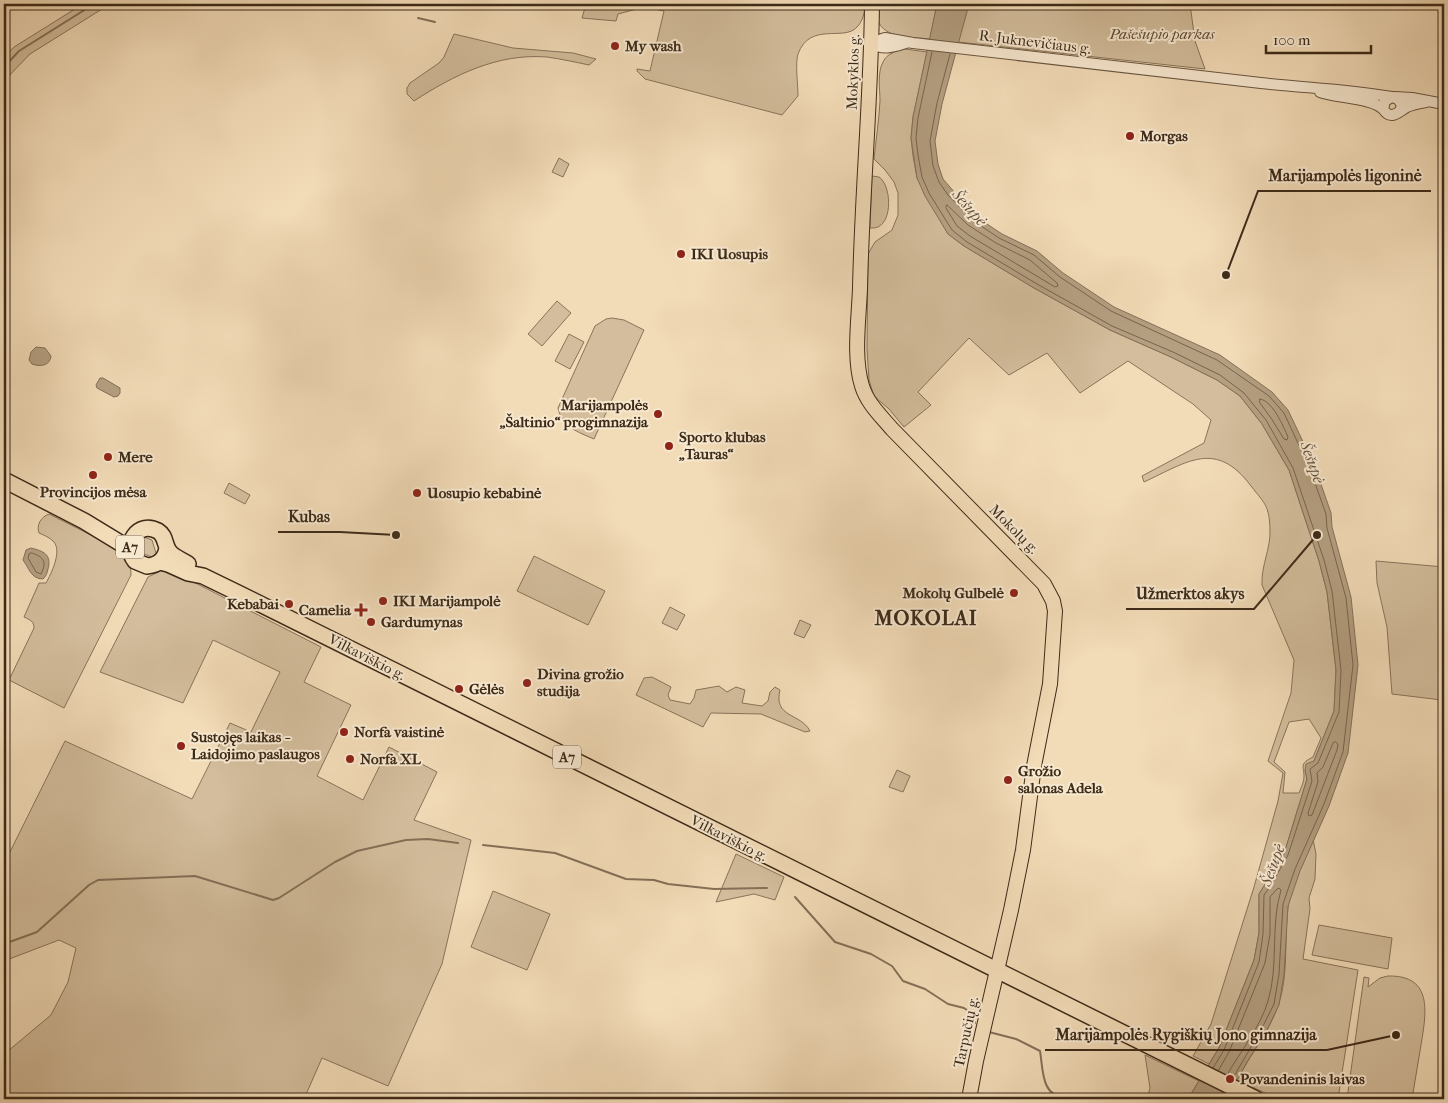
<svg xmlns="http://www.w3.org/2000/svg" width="1448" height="1103" font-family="'IM FELL French Canon',serif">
	<rect width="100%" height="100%" fill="#f2dbb7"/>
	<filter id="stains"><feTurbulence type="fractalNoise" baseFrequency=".004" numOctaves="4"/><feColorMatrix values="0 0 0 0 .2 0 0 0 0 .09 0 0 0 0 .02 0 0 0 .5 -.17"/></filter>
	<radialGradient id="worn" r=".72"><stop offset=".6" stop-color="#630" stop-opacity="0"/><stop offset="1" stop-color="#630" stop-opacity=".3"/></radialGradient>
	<path fill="#d3bd9c" stroke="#88745a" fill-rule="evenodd" d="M 83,4 L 110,4 L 30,54 L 4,81 L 4,58 L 14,47 Z
		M 586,4 L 847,4 L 866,6 C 864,13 863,21 857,27 C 844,42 810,21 798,54 C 795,63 798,85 798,96 L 782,115 L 645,79 L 637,71 L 637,69 L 650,71 L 664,11 L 644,7 L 618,14 L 616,21 L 582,18 Z
		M 876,4 L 937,4 L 930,39 C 915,37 887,39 879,23 C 876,18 876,10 876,4 Z
		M 969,4 L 1190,4 L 1195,41 L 1205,69 L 958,42 Z
		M 454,34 L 513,48 L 573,53 L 596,59 L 589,65 C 575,62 561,59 547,57 C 498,53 454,75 414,101 L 407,94 L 407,88 L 410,83 L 439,63 L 444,57 Z
		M 905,49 L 927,52 L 913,117 L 911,138 L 913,156 L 917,178 L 948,234 L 964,246 L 1034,288 L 1110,330 L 1171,357 L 1217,380 L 1240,396 L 1262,424 L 1289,470 L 1319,561 L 1327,592 L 1336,670 L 1334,711 L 1314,761 L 1305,770 L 1307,779 L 1284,854 L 1259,894 L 1259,933 L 1254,960 L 1219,1048 L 1209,1064 L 1193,1056 L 1211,1024 L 1254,887 L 1278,801 L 1283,773 L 1268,761 L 1291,693 L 1294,660 L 1262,585 C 1261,565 1271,549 1270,529 C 1269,505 1265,504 1251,486 C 1216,439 1187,462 1144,482 L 1142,476 L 1204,443 L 1211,420 L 1193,404 L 1128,361 L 1080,393 L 1047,353 L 1009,375 L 969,338 L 918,392 L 931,405 L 904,427 L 889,409 L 874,396 L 869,380 L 867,349 L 868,254 L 875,242 L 892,230 L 898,215 L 898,193 L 894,182 L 885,170 L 874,159 C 876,139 879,120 880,101 C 880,89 877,73 883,62 C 887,53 897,51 905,49 ZM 1309,719 L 1321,738 L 1313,757 C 1299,764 1304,765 1304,777 C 1304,782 1301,788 1299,793 L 1283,793 L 1285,772 L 1274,762 L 1289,722 Z
		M 559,158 L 569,164 L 563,177 L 552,172 Z
		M 872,176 L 879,177 C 891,185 893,220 878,227 C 876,228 873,228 870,228 Z
		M 557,301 L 571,313 L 542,346 L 528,334 Z
		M 612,318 L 624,320 L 644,330 L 594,439 C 578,432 562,427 558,408 L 595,326 L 606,319 Z
		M 569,334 L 584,342 L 570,369 L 555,361 Z
		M 229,483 L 250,495 L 245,504 L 224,493 Z
		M 49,514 L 121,550 C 128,558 131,564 131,575 L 64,708 L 9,680 L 34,628 C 34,621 30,620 24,617 L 39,583 L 46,583 C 51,574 63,550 53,541 C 50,538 44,535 39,533 C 36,525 41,517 49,514 Z
		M 144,537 L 152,540 L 156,553 L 152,557 L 144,554 L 138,544 L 141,538 Z
		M 534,556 L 605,591 L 588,625 L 517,591 Z
		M 1376,561 L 1444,567 L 1444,690 L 1443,691 L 1442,700 L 1392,694 L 1387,627 L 1377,583 Z
		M 162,570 L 170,570 L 321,647 L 304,682 L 351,705 L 317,776 L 363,800 L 389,747 L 437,772 L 414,820 L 471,840 L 442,964 L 388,1086 L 322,1058 L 304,1099 L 4,1099 L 4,1049 L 8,1051 L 51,1015 L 68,982 L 76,948 L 59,940 L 4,961 L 4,864 L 65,741 L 192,799 L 230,723 L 251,732 L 280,672 L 213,640 L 183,703 L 100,672 L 148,577 Z
		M 670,607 L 685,615 L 677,630 L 662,623 Z
		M 800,620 L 811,625 L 804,638 L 794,634 Z
		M 652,677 L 671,687 L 668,695 L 670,700 L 690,704 L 694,698 L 696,690 L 719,686 L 727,692 L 736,687 L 745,690 L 742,703 L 762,706 L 768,701 L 770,692 L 775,687 L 780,690 C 773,718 801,713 810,731 L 805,732 L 761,714 L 711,713 L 703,727 L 636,695 L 644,678 Z
		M 897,770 L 910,776 L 903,792 L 889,787 Z
		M 1313,839 L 1316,854 L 1315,879 L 1309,898 L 1310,909 L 1303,959 L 1358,970 L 1338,1099 L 1278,1099 L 1237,1080 C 1250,1055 1269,1032 1278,1006 C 1289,976 1284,938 1288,907 C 1291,886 1305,858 1313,839 Z
		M 736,854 L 784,877 L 775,900 L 754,894 L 716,902 Z
		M 493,891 L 550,914 L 527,970 L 471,947 Z
		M 1319,925 L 1392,938 L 1388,969 L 1312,955 Z
		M 1388,976 C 1434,975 1426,1014 1421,1045 C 1418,1063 1415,1081 1412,1099 L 1347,1099 L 1364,977 L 1369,978 L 1368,987 L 1380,978 Z
		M 1145,1055 L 1199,1081 L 1188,1099 L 1147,1099 L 1150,1088 Z"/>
	<path fill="#b49f81" stroke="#847057" d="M 937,4 L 969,4 L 942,104 L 935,141 L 938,164 L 943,179 L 975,216 L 1002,234 L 1037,251 L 1063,273 L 1114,307 L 1220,355 L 1272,392 L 1288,410 L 1315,467 L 1331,513 L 1332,527 L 1351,597 L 1358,665 L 1348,753 L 1329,806 L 1300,871 L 1288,906 L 1284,975 L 1279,1005 L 1267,1030 L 1247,1062 L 1227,1099 L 1188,1099 L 1219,1048 L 1254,960 L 1259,933 L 1259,894 L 1284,854 L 1307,779 L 1305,770 L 1306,764 L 1314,761 L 1334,711 L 1336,670 L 1327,592 L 1319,561 L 1289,470 L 1262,424 L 1240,396 L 1217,380 L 1171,357 L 1110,330 L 1034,288 L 964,246 L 948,234 L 925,196 L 917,178 L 911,138 L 913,117 Z
		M 36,347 L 45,348 L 51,356 C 50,366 40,367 32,364 L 29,360 L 31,352 Z
		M 100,378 L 103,378 L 120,388 L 120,393 L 118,396 L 114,397 L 97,388 L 96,385 Z
		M 31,548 C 43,551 52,554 48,569 C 47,574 46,576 43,579 C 31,579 29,568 23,560 L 26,550 Z"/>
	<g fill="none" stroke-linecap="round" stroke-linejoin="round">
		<path stroke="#78644c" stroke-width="1" d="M 932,52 L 918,118 L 916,138 L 918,155 L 922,177 L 929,193 L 952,230 L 967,242 L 1037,284 L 1112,326 L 1173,352 L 1220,375 L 1244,393 L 1266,420 L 1293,468 L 1324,560 L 1332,591 L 1341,670 L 1339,712 L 1318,763 L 1310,769 L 1312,781 L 1288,855 L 1271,885 L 1264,895 L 1263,934 L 1259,962 L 1224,1050 L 1213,1068
			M 950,54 L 937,103 L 930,141 L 933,166 L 939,182 L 948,195 L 972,220 L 999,238 L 1034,255 L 1060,277 L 1111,311 L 1217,360 L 1269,396 L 1284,413 L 1310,469 L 1326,514 L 1327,528 L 1346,598 L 1353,665 L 1343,752 L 1324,804 L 1295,869 L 1283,904 L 1279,974 L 1274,1004 L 1262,1028 L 1233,1078
			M 947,205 L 968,225 L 996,243 L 1030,260 L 1057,283 L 1058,286 L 1055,287 L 970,236 L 957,226 L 946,208 Z
			M 1260,399 C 1273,401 1283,426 1288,437 L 1287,440 L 1284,439 L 1271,418 L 1260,403 Z
			M 32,553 C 44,557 47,562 41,574 L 36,572 L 28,558 L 29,554 Z
			M 1336,742 L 1338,744 L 1337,750 L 1312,815 L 1309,816 L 1308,813 L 1318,782 L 1317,773 L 1323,767 L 1333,743 Z
			M 1218,1071 L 1229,1052 L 1265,963 L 1270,934 L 1270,897 L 1277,889 L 1279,888 L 1281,890 C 1270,926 1279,965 1268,1001 C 1261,1026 1240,1052 1227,1075"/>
		<path stroke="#847057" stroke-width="2" d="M 418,18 L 435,22
			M 4,67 L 19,51 L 94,4
			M 483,845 L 555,853 L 626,879 L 654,880 L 668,884 L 714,889 L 767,888
			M 795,897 L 835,942 L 871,954 L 892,966 L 903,981 L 925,989 L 948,1004 L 964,1008 L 971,1013 L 975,1023
			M 4,944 L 37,932 L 89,885 L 98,880 L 195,876 L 273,900 L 279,898 L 335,862 L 357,851 L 406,840 L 428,839 L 458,843
			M 989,1032 L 1016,1039 L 1040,1051 C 1043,1068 1041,1098 1066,1097 C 1074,1096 1081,1095 1089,1099"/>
		<defs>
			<path id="minor" d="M 871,43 L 885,38 L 913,43 L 1261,83 C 1305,88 1348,89 1392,97
				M 871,43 C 883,51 893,47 906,43
				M 1320,92 C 1337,98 1372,98 1383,109
				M 1395,97 L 1412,98 L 1444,104
				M 1400,111 L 1402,105 L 1398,99 L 1392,97 L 1385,101 L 1383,109 C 1391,121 1398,112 1407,107 C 1413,104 1420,103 1426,102"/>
			<path id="major" d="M 872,4 C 871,99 862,193 860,288 C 859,318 853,357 862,386 C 867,403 881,416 892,429 L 1044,584 L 1053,601 L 1055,611 L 1050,684 L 1034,766 L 1023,850 L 1011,910 L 976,1061 L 969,1099"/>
			<path id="highway" d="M 4,480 L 84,521 L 130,549
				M 167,548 C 165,559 159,565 147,566 L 135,561 C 122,545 138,520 158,531 C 166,536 164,544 169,551 C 173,557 182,560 188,564
				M 160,562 L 168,564 L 188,573 L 203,576 L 240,594 L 1256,1099"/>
		</defs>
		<use href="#minor" stroke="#6a5640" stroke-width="12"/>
		<use href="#major" stroke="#3d2a18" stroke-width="16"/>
		<use href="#highway" stroke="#3d2a18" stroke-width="18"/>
		<use href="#minor" stroke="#f7e8d0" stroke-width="10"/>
		<use href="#major" stroke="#f2dbb7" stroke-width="14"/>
		<use href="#highway" stroke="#f2dbb7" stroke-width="15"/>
	</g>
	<g fill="#8f2418" stroke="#f7e8d0" stroke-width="2">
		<circle cx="615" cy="46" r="5"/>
		<circle cx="1130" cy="136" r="5"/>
		<circle cx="681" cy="254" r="5"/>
		<circle cx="658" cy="414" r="5"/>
		<circle cx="669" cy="446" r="5"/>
		<circle cx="108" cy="457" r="5"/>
		<circle cx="93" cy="475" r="5"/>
		<circle cx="417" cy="493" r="5"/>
		<circle cx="1014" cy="593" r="5"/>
		<circle cx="383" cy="601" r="5"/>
		<circle cx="289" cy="604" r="5"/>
		<path d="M358.5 602.5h5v5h5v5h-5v5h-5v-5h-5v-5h5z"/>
		<circle cx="371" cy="622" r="5"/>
		<circle cx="527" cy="683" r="5"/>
		<circle cx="459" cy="689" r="5"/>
		<circle cx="344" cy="732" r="5"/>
		<circle cx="181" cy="746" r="5"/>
		<circle cx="350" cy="759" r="5"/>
		<circle cx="1008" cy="780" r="5"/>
		<circle cx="1230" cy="1079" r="5"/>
	</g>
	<g text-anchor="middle" stroke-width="4" stroke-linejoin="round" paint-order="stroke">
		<g fill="#f7e8d0" stroke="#75634f" stroke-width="1">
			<rect x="116" y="535.5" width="28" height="23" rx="4"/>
			<rect x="553" y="745.5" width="28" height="23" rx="4"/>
		</g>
		<g font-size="14" font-weight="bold" fill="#3d2a18">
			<text x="130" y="552">A7</text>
			<text x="567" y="762">A7</text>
		</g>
		<g font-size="15" font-style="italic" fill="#5b4732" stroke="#f7e8d0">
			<text x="1162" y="39">Pašešupio parkas</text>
		</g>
		<g font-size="15" fill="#3d2a18" stroke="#f7e8d0">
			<text transform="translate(1035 42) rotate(7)" y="5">R. Juknevičiaus g.</text>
			<text transform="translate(853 72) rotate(-88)" y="5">Mokyklos g.</text>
			<text transform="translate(1014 529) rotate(45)" y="5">Mokolų g.</text>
			<text transform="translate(367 657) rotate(27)" y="5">Vilkaviškio g.</text>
			<text transform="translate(729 838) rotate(27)" y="5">Vilkaviškio g.</text>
			<text transform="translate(966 1032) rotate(-78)" y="5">Tarpučių g.</text>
		</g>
		<g font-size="15" font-weight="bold" fill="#3d2a18" stroke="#f7e8d0" text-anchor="start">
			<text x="625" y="51">My wash</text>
			<text x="1140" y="141">Morgas</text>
			<text x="691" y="259">IKI Uosupis</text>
			<text x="648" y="410" text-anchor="end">Marijampolės<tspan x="648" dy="17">„Šaltinio“ progimnazija</tspan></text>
			<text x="679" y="442">Sporto klubas<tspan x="679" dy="17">„Tauras“</tspan></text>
			<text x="118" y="462">Mere</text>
			<text x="93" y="497" text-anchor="middle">Provincijos mėsa</text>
			<text x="427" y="498">Uosupio kebabinė</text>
			<text x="1004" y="598" text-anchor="end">Mokolų Gulbelė</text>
			<text x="393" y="606">IKI Marijampolė</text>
			<text x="279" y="609" text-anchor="end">Kebabai</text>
			<text x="351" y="615" text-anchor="end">Camelia</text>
			<text x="381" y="627">Gardumynas</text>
			<text x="537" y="679">Divina grožio<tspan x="537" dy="17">studija</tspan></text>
			<text x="469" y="694">Gėlės</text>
			<text x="354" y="737">Norfa vaistinė</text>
			<text x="191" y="742">Sustojęs laikas -<tspan x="191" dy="17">Laidojimo paslaugos</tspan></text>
			<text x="360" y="764">Norfa XL</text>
			<text x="1018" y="776">Grožio<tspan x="1018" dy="17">salonas Adela</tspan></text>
			<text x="1240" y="1084">Povandeninis laivas</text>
		</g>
		<g font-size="16" font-style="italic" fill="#614d38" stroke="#f7e8d0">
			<text transform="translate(970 207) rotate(48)" y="6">Šešupė</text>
			<text transform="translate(1313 462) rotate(70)" y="6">Šešupė</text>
			<text transform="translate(1272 865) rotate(-70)" y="6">Šešupė</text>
		</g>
		<g font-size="20" font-weight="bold" letter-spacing="1" fill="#3d2a18" stroke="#f7e8d0">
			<text x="926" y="625">MOKOLAI</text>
		</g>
	</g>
	<path fill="none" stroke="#3d2a18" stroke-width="2" d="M1226 275L1258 191H1431M396 535L340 532H278M1317 535L1254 609H1126M1396 1035L1327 1050H1045"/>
	<g fill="#3d2a18" stroke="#f7e8d0" stroke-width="2">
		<circle cx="1226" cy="275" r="5"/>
		<circle cx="396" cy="535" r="5"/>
		<circle cx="1317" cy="535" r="5"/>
		<circle cx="1396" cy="1035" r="5"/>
	</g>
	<g font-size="16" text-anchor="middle" font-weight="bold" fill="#3d2a18" stroke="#f7e8d0" stroke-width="4" stroke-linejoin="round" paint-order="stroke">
		<text x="1345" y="181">Marijampolės ligoninė</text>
		<text x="309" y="522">Kubas</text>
		<text x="1190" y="599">Užmerktos akys</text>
		<text x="1186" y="1040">Marijampolės Rygiškių Jono gimnazija</text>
	</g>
	<rect width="1448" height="1103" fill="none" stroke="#f2dbb7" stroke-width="20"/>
	<rect x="5" y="5" width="1438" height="1093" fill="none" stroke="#3d2a18" stroke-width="2.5"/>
	<rect x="10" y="10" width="1428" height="1083" fill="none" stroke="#3d2a18"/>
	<path d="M1266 45v8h105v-8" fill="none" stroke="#3d2a18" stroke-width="2.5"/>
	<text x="1273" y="45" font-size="15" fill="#3d2a18" stroke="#f7e8d0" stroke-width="4" paint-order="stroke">100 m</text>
	<rect width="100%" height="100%" filter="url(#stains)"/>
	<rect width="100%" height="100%" fill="url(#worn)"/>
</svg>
